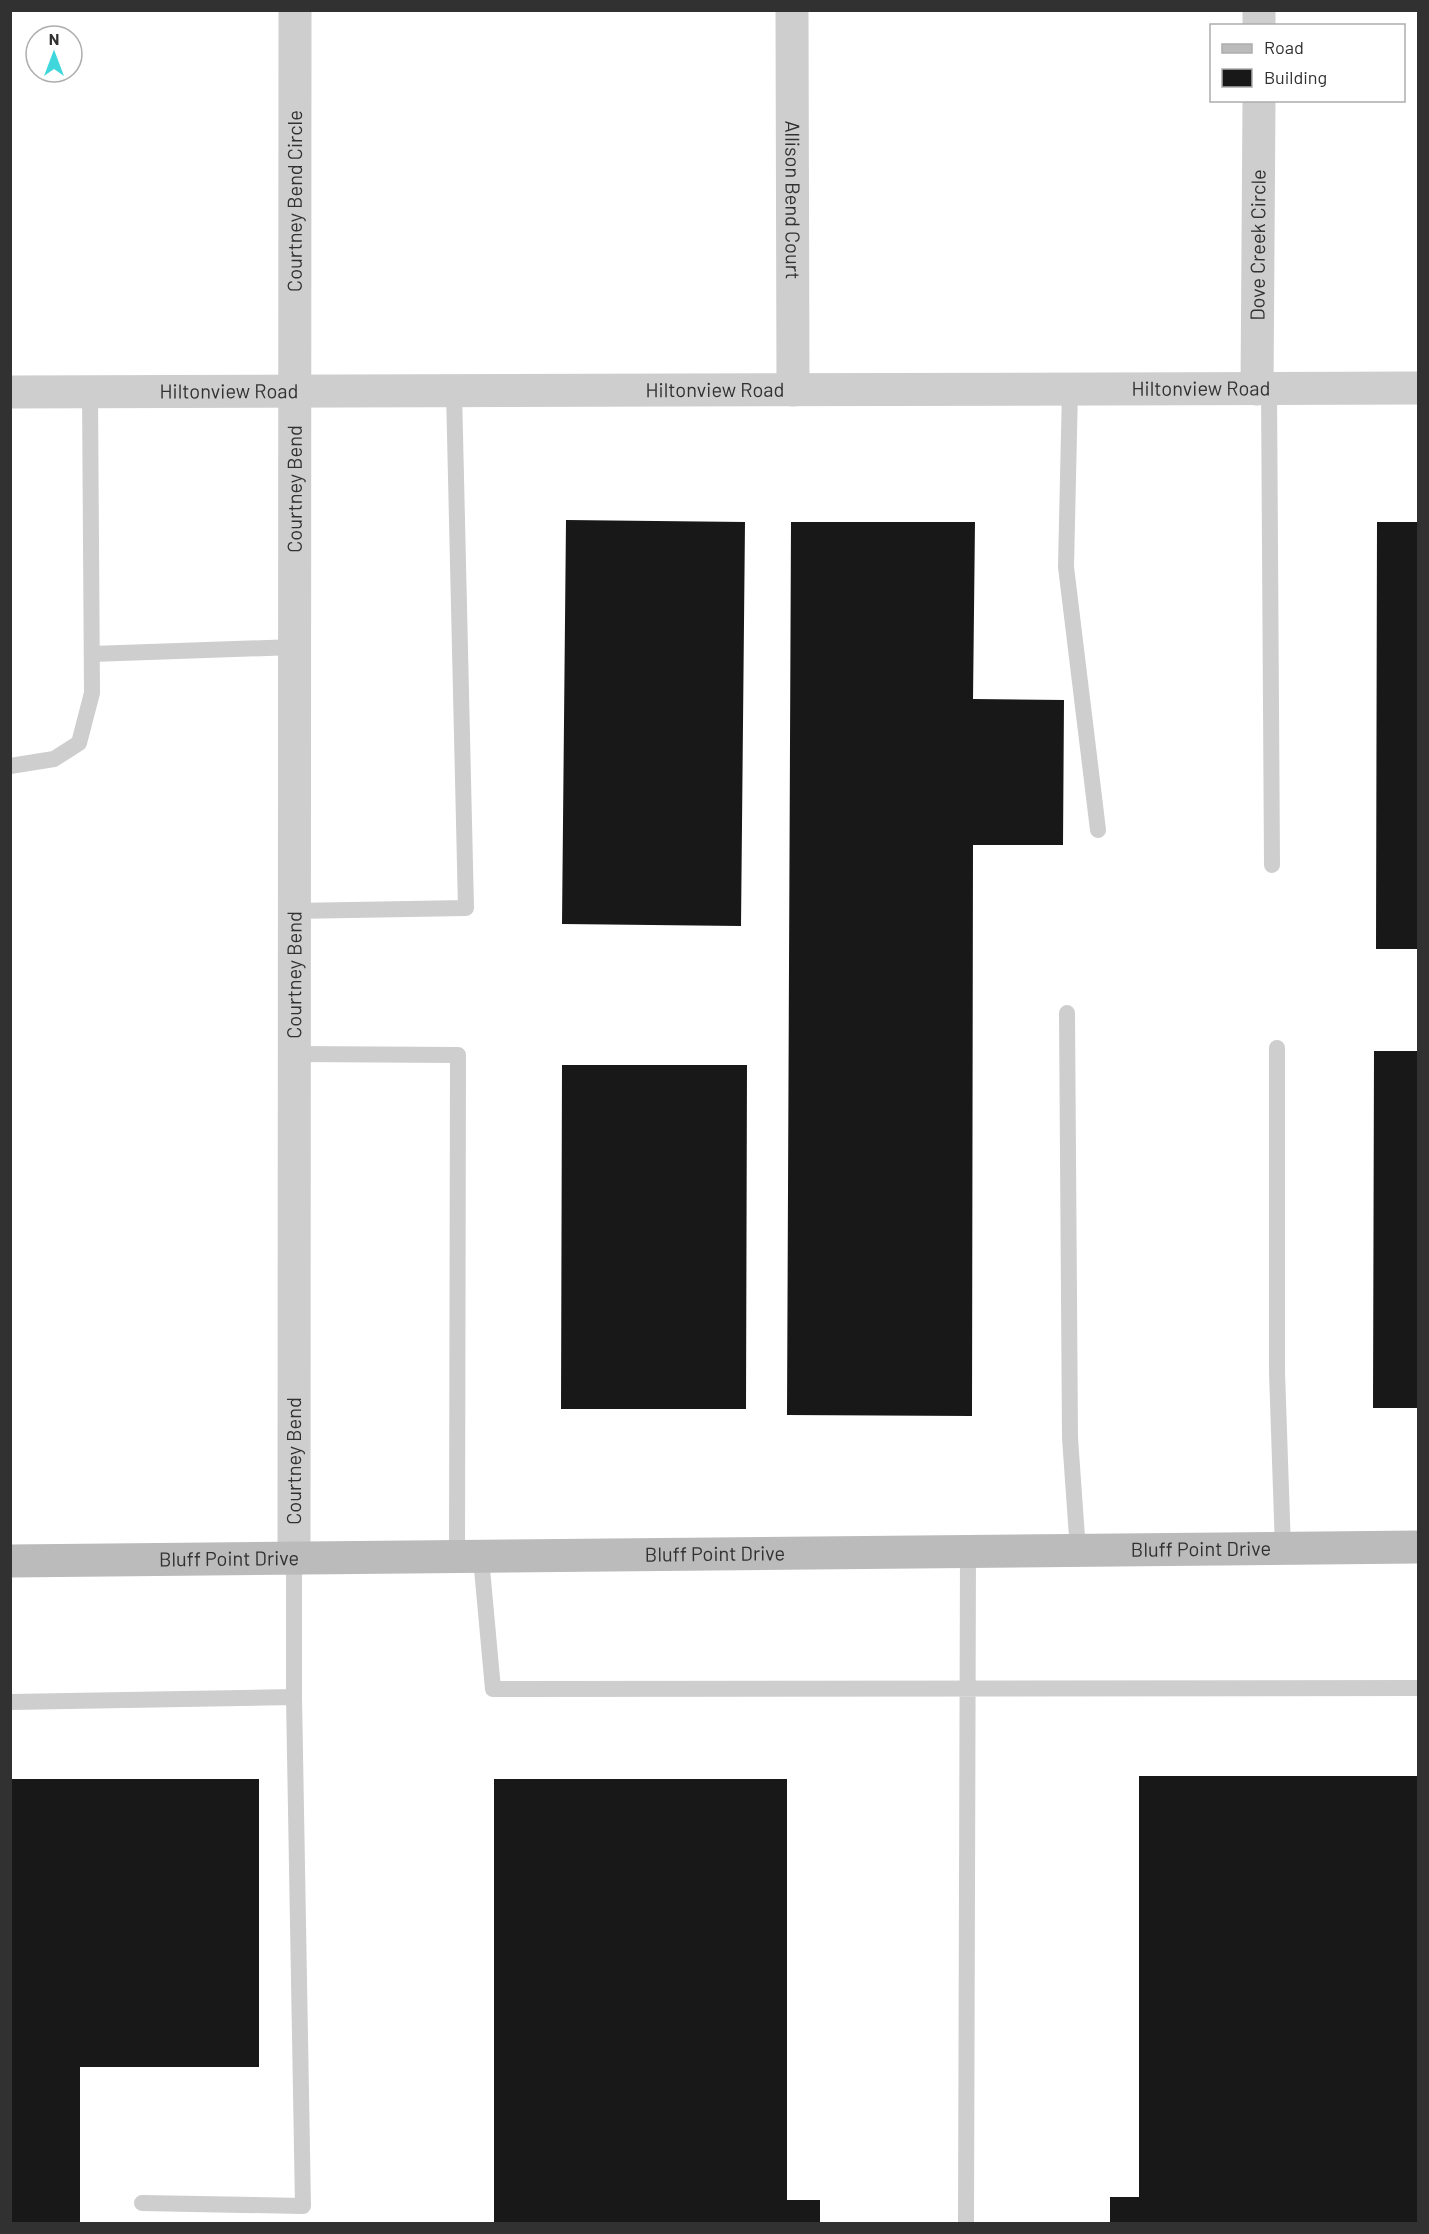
<svg xmlns="http://www.w3.org/2000/svg" width="1429" height="2234" font-family="Barlow,sans-serif">
	<rect width="100%" height="100%" fill="#fff"/>
	<path fill="#181818" d="M 566,520 L 745,522 L 741,926 L 562,924 Z
		M 791,522 L 975,522 L 973,699 L 1064,700 L 1063,845 L 973,845 L 972,1416 L 787,1415 Z
		M 1377,522 L 1418,522 L 1418,949 L 1376,949 Z
		M 1374,1051 L 1418,1051 L 1418,1408 L 1373,1408 Z
		M 562,1065 L 747,1065 L 746,1409 L 561,1409 Z
		M 1139,1776 L 1418,1776 L 1418,2224 L 1110,2224 L 1110,2197 L 1139,2197 Z
		M 10,1779 L 259,1779 L 259,2067 L 80,2067 L 80,2224 L 10,2224 Z
		M 494,1779 L 787,1779 L 787,2200 L 820,2200 L 820,2224 L 494,2224 Z"/>
	<g fill="none" stroke-linecap="round" stroke-linejoin="round">
		<path stroke="#cecece" stroke-width="16" d="M 1070,389 L 1066,567 L 1098,830
			M 1269,389 L 1272,865
			M 92,654 L 295,647
			M 10,766 L 54,759 L 79,743 L 92,693 L 90,391
			M 293,911 L 466,908 L 454,391
			M 1067,1013 L 1070,1438 L 1078,1551
			M 1277,1048 L 1277,1372 L 1283,1549
			M 293,1054 L 458,1055 L 457,1558
			M 481,1558 L 493,1689 L 1418,1688
			M 10,1702 L 294,1697 L 294,1560
			M 142,2203 L 303,2206 L 294,1697
			M 966,2224 L 968,1552"/>
		<g stroke="#cecece" stroke-width="33">
			<path id="s1" d="M 792,10 L 793,390"/>
			<path d="M 1259,26 L 1259,10"/>
			<path id="s2" d="M 1257,389 L 1259,100"/>
			<path id="s3" d="M 10,392 L 1418,388"/>
			<path id="s4" d="M 294,1560 L 295,10"/>
		</g>
		<path stroke="#bbb" stroke-width="33" id="s5" d="M 10,1561 L 1418,1547"/>
	</g>
	<g text-anchor="middle" stroke-width="6" stroke-linejoin="round" paint-order="stroke">
		<g font-size="20" fill="#313131" stroke="#fff">
			<text dy="7" stroke="none"><textPath href="#s1" startOffset="190">Allison Bend Court</textPath></text>
			<text dy="7" stroke="none"><textPath href="#s4" startOffset="1359">Courtney Bend Circle</textPath></text>
			<text dy="7" stroke="none"><textPath href="#s2" startOffset="144">Dove Creek Circle</textPath></text>
			<text dy="7" stroke="none"><textPath href="#s3" startOffset="1191">Hiltonview Road</textPath></text>
			<text dy="7" stroke="none"><textPath href="#s3" startOffset="705">Hiltonview Road</textPath></text>
			<text dy="7" stroke="none"><textPath href="#s3" startOffset="219">Hiltonview Road</textPath></text>
			<text dy="7" stroke="none"><textPath href="#s4" startOffset="1071">Courtney Bend</textPath></text>
			<text dy="7" stroke="none"><textPath href="#s4" startOffset="585">Courtney Bend</textPath></text>
			<text dy="7" stroke="none"><textPath href="#s4" startOffset="99">Courtney Bend</textPath></text>
			<text dy="7" stroke="none"><textPath href="#s5" startOffset="1191">Bluff Point Drive</textPath></text>
			<text dy="7" stroke="none"><textPath href="#s5" startOffset="705">Bluff Point Drive</textPath></text>
			<text dy="7" stroke="none"><textPath href="#s5" startOffset="219">Bluff Point Drive</textPath></text>
		</g>
	</g>
	<rect width="1429" height="2234" fill="none" stroke="#313131" stroke-width="24"/>
	<rect x="1210" y="24" width="195" height="78" fill="#ffffff" stroke="#adadad" stroke-width="1.5"/>
	<rect x="1222" y="44" width="30" height="9" fill="#bbbbbb" stroke="#adadad" stroke-width="1.5"/>
	<text x="1264" y="54" font-size="18" fill="#313131">Road</text>
	<rect x="1222" y="69" width="30" height="18" fill="#181818" stroke="#adadad" stroke-width="1.5"/>
	<text x="1264" y="84" font-size="18" fill="#313131">Building</text>
	<g transform="translate(54 54)"><circle r="28" fill="#ffffff" stroke="#adadad" stroke-width="1.5"/>
	<path d="M0-4.5L10 22L0 15L-10 22Z" fill="#3fd7dc"/>
	<text y="-9" font-size="16" font-weight="bold" text-anchor="middle" fill="#313131">N</text>
	</g>
</svg>
